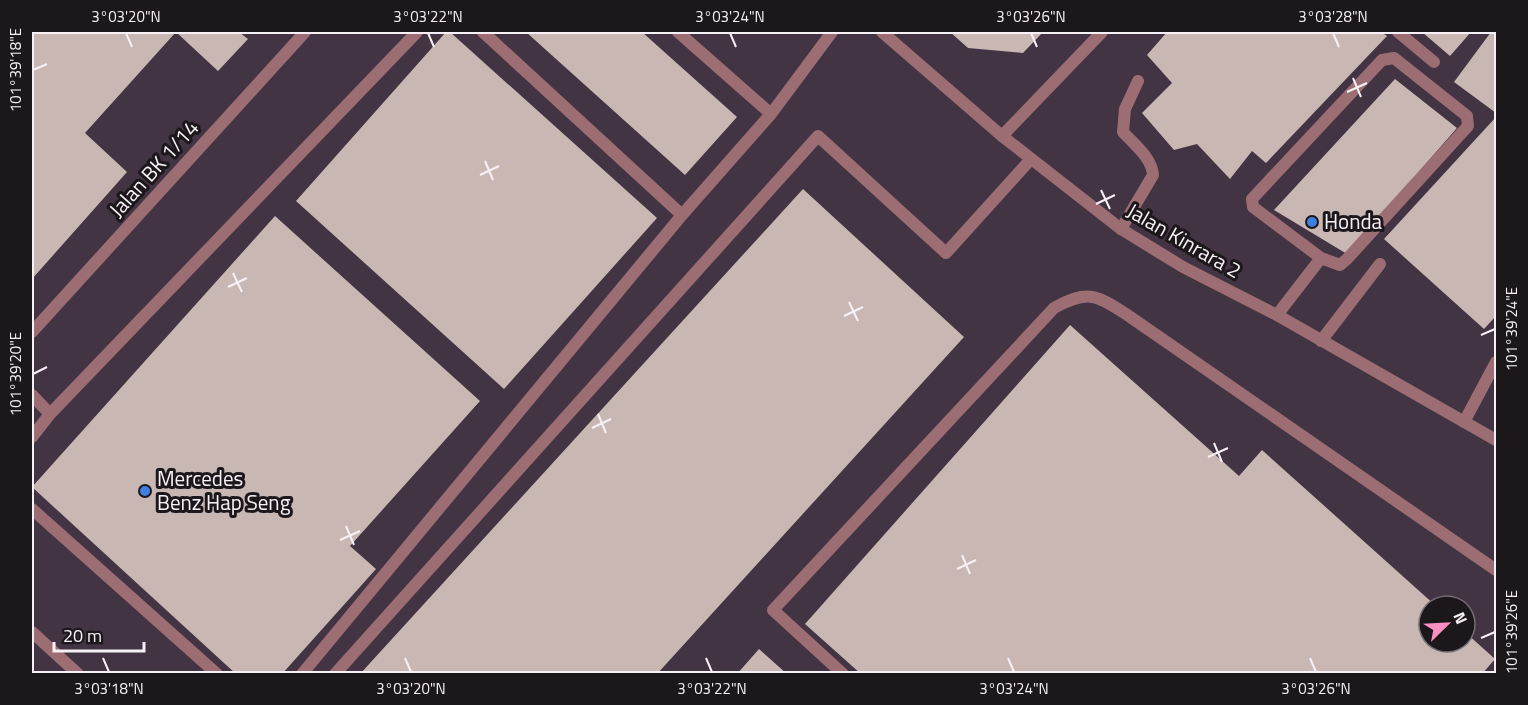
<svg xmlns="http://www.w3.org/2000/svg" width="1528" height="705" font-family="'Titillium Web',sans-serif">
	<rect width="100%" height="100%" fill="#362d36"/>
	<path fill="#423442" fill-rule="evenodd" d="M 32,32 L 1496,32 L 1496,673 L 39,674 L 32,667 ZM 1429,606 L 1465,606 L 1465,642 L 1429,642 Z"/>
	<path fill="#c9b7b3" d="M 32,32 L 239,32 L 248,39 L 218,71 L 176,32 L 85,133 L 127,172 L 32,279 Z
		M 446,32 L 450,32 L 657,218 L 504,389 L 296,201 Z
		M 526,32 L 642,32 L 737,117 L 685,175 Z
		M 950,32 L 1043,32 L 1023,53 L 968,48 Z
		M 1167,32 L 1381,32 L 1387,36 L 1266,163 L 1252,151 L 1230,179 L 1197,144 L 1174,150 L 1142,113 L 1172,83 L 1147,55 Z
		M 1422,32 L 1471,32 L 1450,56 Z
		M 1491,32 L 1496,32 L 1496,113 L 1454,82 Z
		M 1395,79 L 1457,128 L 1347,254 L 1274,210 Z
		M 1496,117 L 1496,316 L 1484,329 L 1384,239 Z
		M 803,189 L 964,337 L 657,674 L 360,674 Z
		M 275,216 L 480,401 L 350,546 L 376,569 L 282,674 L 236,674 L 32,487 Z
		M 1070,325 L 1239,476 L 1262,450 L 1436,606 L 1429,606 L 1429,642 L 1465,642 L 1465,632 L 1495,659 L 1482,674 L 861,674 L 805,624 Z
		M 759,649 L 787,674 L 737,674 Z"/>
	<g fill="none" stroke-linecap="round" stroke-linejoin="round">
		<path stroke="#9c6e73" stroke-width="12" d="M 483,32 L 682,215
			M 678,32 L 771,114
			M 1398,32 L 1434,62
			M 1121,229 L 1153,175 C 1152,158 1134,144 1123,132 L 1125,109 L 1138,81
			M 1277,315 L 1321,258 L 1340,265 L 1347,259 L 1468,126 L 1467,116 L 1394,58 L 1382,60 L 1252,199 L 1253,207 L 1321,258
			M 1321,341 L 1380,264
			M 32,395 L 50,414
			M 1464,422 L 1496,362
			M 32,437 L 50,414 L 417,32
			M 32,509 L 217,674
			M 302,674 L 682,215 L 771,114 L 832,32
			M 335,674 L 818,136 L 946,253 L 1031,159
			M 843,674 L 773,610 L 1054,308 C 1087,290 1095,294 1126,314 L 1496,570"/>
		<path stroke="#9c6e73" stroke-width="12" d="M 882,32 L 1002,136 L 1121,229 L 1183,267 L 1277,315 L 1496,440
			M 1002,136 L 1102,32
			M 32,332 L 305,32
			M 32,632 L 78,674"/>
	</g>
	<path fill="none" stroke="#f7f1f7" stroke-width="2" d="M 126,33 L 132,47M 428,33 L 434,47M 730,33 L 736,47M 1031,33 L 1037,47M 1333,33 L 1339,47M 33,70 L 47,64M 1353,78 L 1361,97M 1347,92 L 1367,83M 485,161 L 493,180M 480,175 L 499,166M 1101,190 L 1110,209M 1096,204 L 1115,195M 233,273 L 242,292M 228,287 L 247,278M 849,302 L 858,321M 844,316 L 863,307M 1481,335 L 1495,329M 33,374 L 47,367M 598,414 L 606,433M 592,428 L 611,419M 1214,443 L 1222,462M 1208,457 L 1228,448M 346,526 L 354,545M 340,540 L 360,531M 962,555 L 970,574M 957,569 L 976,560M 1481,638 L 1495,632M 103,658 L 109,672M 405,658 L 411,672M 706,658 L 712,672M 1008,658 L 1014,672M 1310,658 L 1316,672"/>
	<g fill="#3f7fe0" stroke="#1b171b" stroke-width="2">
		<circle cx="1312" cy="222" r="6"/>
		<circle cx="145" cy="491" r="6"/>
	</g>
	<g text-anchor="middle" stroke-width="6" stroke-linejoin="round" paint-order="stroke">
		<g font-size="21" fill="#f7f1f7" stroke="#1b171b">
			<text transform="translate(154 169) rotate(-48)" y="7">Jalan BK 1/14</text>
			<text transform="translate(1184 241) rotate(30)" y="7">Jalan Kinrara 2</text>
		</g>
		<g font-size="21" fill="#f7f1f7" stroke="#1b171b" text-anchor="start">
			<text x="1324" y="229">Honda</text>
			<text x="157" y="486">Mercedes<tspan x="157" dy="24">Benz Hap Seng</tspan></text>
		</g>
	</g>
	<rect width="1528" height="705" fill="none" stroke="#1b171b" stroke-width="66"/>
	<g transform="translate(1447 624) rotate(66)"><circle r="28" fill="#1b171b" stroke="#736e73" stroke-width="1.5"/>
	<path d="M0-4.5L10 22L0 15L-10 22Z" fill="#fc8fc2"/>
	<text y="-9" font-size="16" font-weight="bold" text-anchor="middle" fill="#f7f1f7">N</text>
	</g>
	<path d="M54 642v9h90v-9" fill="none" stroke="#f7f1f7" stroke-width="3"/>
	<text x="63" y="642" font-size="18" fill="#f7f1f7" stroke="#1b171b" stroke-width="4.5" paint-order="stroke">20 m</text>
	<rect x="33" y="33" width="1462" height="639" fill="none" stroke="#f7f1f7" stroke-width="2"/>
	<g font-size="15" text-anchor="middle" fill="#f7f1f7">
		<text x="126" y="22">3°03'20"N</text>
		<text x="428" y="22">3°03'22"N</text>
		<text x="730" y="22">3°03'24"N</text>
		<text x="1031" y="22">3°03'26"N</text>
		<text x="1333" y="22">3°03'28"N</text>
		<text transform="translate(16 70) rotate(-90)" y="5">101°39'18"E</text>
		<text transform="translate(1512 329) rotate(-90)" y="5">101°39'24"E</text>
		<text transform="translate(16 374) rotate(-90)" y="5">101°39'20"E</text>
		<text transform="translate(1512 632) rotate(-90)" y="5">101°39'26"E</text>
		<text x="109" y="694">3°03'18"N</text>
		<text x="411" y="694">3°03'20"N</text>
		<text x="712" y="694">3°03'22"N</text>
		<text x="1014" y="694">3°03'24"N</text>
		<text x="1316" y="694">3°03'26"N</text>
	</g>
</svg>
